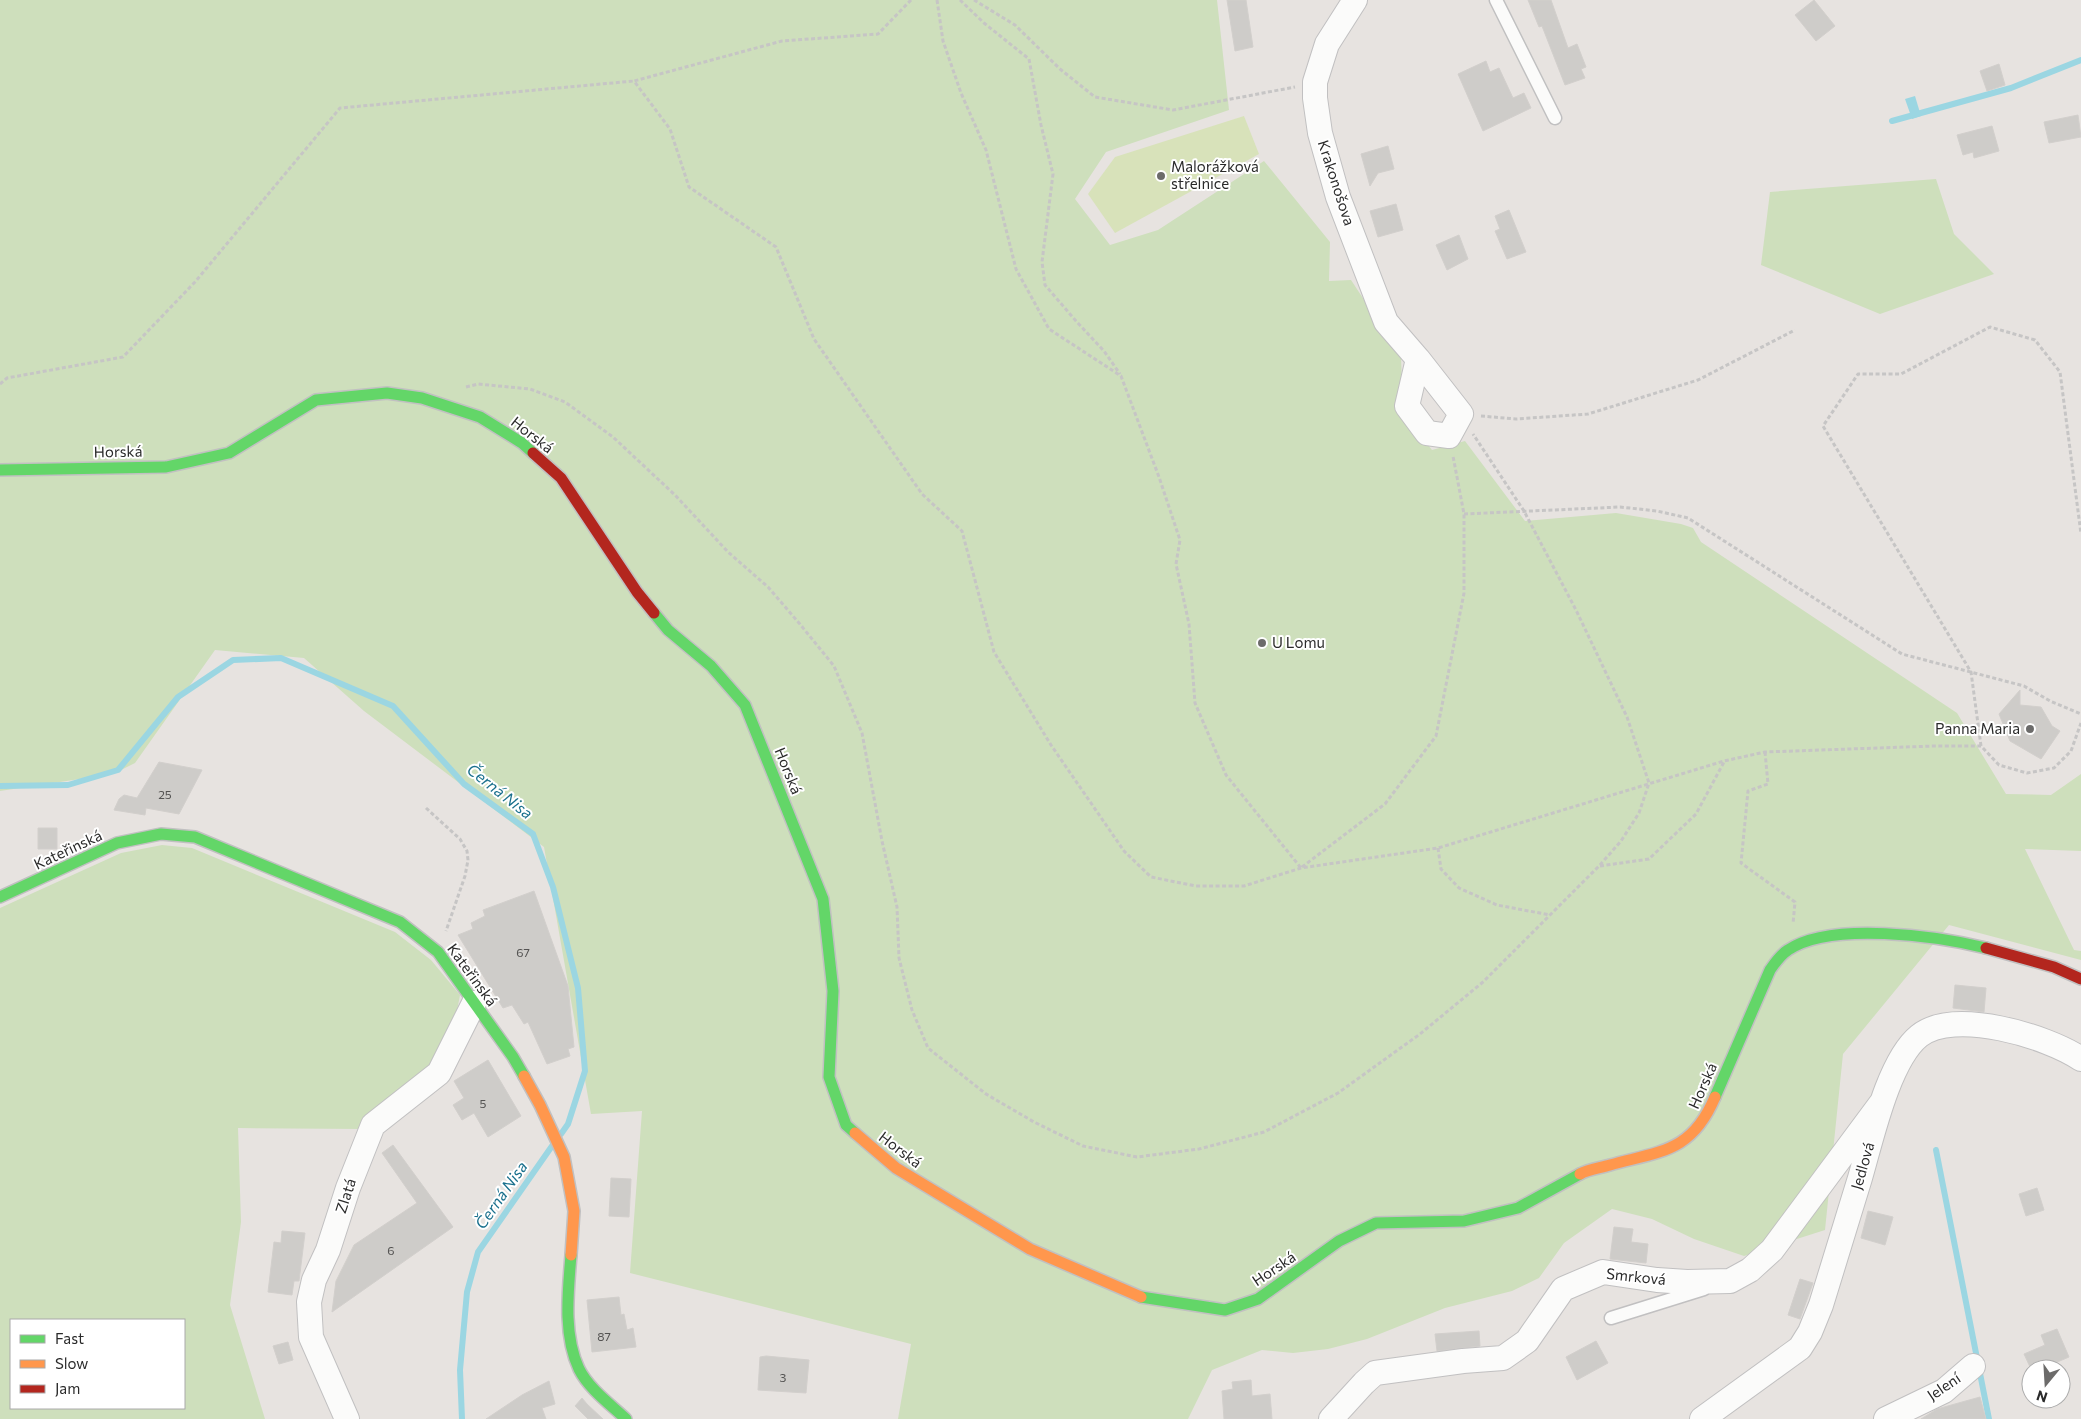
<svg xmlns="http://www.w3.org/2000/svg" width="2081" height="1419" font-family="Commissioner,sans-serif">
	<rect width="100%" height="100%" fill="#e7e3e0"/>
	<path fill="#cedfbc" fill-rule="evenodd" d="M 0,0 L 1217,0 L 1229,110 L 1106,152 L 1075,199 L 1110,245 L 1158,230 L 1264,161 L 1330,242 L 1329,281 L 1351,280 L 1401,356 L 1403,414 L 1432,450 L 1465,441 L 1525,521 L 1616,513 L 1681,524 L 1693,528 L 1701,542 L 1957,713 L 2006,794 L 2051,795 L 2081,774 L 2081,851 L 2025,849 L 2074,950 L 2081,951 L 2081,960 L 1949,925 L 1843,1054 L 1825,1230 L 1744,1256 L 1694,1239 L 1652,1219 L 1612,1209 L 1564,1243 L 1539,1278 L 1512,1291 L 1445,1308 L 1367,1339 L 1328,1349 L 1293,1353 L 1262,1350 L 1212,1370 L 1188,1419 L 898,1419 L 911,1344 L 630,1273 L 642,1111 L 591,1114 L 544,847 L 364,711 L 304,658 L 215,650 L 135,763 L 113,774 L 0,791 Z
		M 1936,179 L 1954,234 L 1994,274 L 1880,314 L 1761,265 L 1770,192 Z
		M 162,845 L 192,848 L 395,932 L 431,960 L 460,995 L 452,1037 L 434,1070 L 363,1129 L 238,1128 L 241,1222 L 230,1305 L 265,1419 L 0,1419 L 0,908 L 121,853 ZM 11,1320 L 184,1320 L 184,1408 L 11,1408 Z"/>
	<path fill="#d8e2ba" d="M 1244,116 L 1259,154 L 1115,233 L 1088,194 L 1115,157 Z"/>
	<path fill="#9bd6e2" d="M 1915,96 L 1921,116 L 1912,119 L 1905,99 Z"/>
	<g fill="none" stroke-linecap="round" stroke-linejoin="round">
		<path stroke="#9bd6e2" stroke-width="6" d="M 1892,121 L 2011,88 L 2081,60
			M 0,786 L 68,785 L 118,770 L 178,697 L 233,660 L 281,658 L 393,706 L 464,784 L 533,834 L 553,887 L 578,988 L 585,1071 L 568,1124 L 561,1134
			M 1936,1150 L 1989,1419
			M 462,1419 L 460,1370 L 467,1292 L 478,1252 L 552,1146"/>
	</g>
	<path fill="#ceccc9" stroke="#d2cfcc" d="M 1227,0 L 1246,0 L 1253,47 L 1235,51 Z
		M 1528,0 L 1551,0 L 1568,48 L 1577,44 L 1586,67 L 1581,69 L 1585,78 L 1565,85 L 1542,26 L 1539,27 Z
		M 1814,0 L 1835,26 L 1816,41 L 1795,15 Z
		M 1486,61 L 1490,72 L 1499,68 L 1513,98 L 1524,93 L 1531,108 L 1483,131 L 1458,74 Z
		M 1999,64 L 2005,85 L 1987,91 L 1980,71 Z
		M 2078,115 L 2081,137 L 2049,143 L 2044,122 Z
		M 1992,126 L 1999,151 L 1974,158 L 1973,152 L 1963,155 L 1957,135 Z
		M 1388,146 L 1394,169 L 1378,173 L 1370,186 L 1361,154 Z
		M 1396,204 L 1403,230 L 1378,237 L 1370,211 Z
		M 1509,210 L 1526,252 L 1507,259 L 1495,231 L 1500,229 L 1495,216 Z
		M 1459,235 L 1468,259 L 1447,270 L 1436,245 Z
		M 2020,690 L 2020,705 L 2041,707 L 2052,726 L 2060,731 L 2041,759 L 2010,741 L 1999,714 Z
		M 159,762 L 202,770 L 179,814 L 146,808 L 145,815 L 114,810 L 119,799 L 124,795 L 137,798 Z
		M 38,828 L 57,828 L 57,849 L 38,849 Z
		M 534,891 L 568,986 L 574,1047 L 568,1049 L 570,1056 L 547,1064 L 528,1022 L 524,1024 L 512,1005 L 503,1008 L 458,935 L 473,929 L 471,923 L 485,916 L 483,910 Z
		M 1955,985 L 1986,988 L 1984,1012 L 1953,1008 Z
		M 488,1060 L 521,1116 L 488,1137 L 474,1113 L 462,1120 L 453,1105 L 464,1098 L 454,1081 Z
		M 393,1145 L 453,1227 L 332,1312 L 336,1281 L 354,1245 L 417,1203 L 382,1153 Z
		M 611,1178 L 631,1179 L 629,1217 L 609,1216 Z
		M 2037,1188 L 2044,1210 L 2026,1216 L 2019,1194 Z
		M 1868,1211 L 1893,1217 L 1885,1245 L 1861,1238 Z
		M 1614,1227 L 1633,1229 L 1631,1242 L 1648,1244 L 1646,1263 L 1610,1259 Z
		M 282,1231 L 305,1233 L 299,1281 L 294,1281 L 292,1295 L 268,1292 L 274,1242 L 281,1243 Z
		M 1800,1279 L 1813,1283 L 1800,1319 L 1788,1315 Z
		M 619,1297 L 621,1315 L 624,1314 L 627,1330 L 633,1328 L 636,1347 L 592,1352 L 587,1300 Z
		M 2057,1329 L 2069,1357 L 2041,1369 L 2031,1369 L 2024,1354 L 2045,1345 L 2041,1335 Z
		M 1479,1331 L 1480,1346 L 1437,1351 L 1435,1334 Z
		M 1596,1341 L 1608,1363 L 1577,1380 L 1566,1357 Z
		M 288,1342 L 293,1360 L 279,1364 L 273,1346 Z
		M 766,1356 L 809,1360 L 806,1393 L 758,1390 L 760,1357 Z
		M 1251,1380 L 1252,1396 L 1270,1394 L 1272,1419 L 1224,1419 L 1222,1391 L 1233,1389 L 1232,1382 Z
		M 549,1381 L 555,1404 L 542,1408 L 546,1419 L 486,1419 L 522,1395 Z
		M 1980,1397 L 1986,1419 L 1921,1419 L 1937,1409 Z
		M 582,1398 L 587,1404 L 603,1419 L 588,1419 L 575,1406 Z"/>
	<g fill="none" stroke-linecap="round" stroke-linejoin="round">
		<defs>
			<path id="lane" d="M 1496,0 L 1555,118
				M 1611,1318 L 1704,1289"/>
			<path id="street" d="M 1355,0 L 1327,44 L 1315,82 L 1315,98 L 1320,133 L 1338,197 L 1386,322 L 1418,359 L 1461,414 L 1449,436 L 1427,433 L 1407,406 L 1418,359
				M 347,1419 L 311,1337 L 309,1302 L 314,1280 L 328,1250 L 348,1188 L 373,1125 L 439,1073 L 474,1003
				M 1331,1419 L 1364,1383 L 1375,1373 L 1463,1361 L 1503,1358 L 1527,1341 L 1563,1289 L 1603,1272 L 1657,1280 L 1687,1282 L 1730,1281 L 1750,1270 L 1772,1250 L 1882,1102
				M 1702,1419 L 1800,1348 L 1810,1332 L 1821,1305 C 1834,1263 1847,1221 1860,1178 C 1871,1141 1888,1061 1919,1036 C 1954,1008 2047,1036 2081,1059
				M 1886,1419 L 1944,1391 L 1973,1366"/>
			<path id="fast" d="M 0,470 L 166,467 L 229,453 L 316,400 L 387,393 L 422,398 L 480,417 L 522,443 L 533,453
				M 654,613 L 668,630 L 711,666 L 745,705 L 823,899 L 833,991 L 829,1077 L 846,1125 L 855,1133
				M 0,897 L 117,843 L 161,834 L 195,837 L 400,922 L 438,952 L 513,1057 L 524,1076
				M 1715,1097 L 1770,970 C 1775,963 1780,955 1788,950 C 1831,921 1937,936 1986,948
				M 571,1255 C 568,1292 563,1335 579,1369 C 589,1389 610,1404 626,1419
				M 1141,1297 L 1225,1310 L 1258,1299 L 1339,1241 L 1376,1223 L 1464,1221 L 1518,1208 L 1580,1174"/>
			<path id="slow" d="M 524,1076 L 540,1105 L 564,1157 L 574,1211 L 571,1255
				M 855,1133 L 896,1168 L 1030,1249 L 1141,1297
				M 1580,1174 C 1588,1169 1600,1168 1610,1165 C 1661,1151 1692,1152 1715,1097"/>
			<path id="jam" d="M 533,453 L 561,478 L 637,592 L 654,613
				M 1986,948 L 2054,967 L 2081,979"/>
		</defs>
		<use href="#lane" stroke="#c1c0c1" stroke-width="15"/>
		<use href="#street" stroke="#c1c0c1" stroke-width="26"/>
		<use href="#fast" stroke="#c1c0c1" stroke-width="14"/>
		<use href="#slow" stroke="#c1c0c1" stroke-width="14"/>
		<use href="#jam" stroke="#c1c0c1" stroke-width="14"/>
		<path stroke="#c6c5c5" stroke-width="3" stroke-dasharray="4 2.5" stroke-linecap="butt" d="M 911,0 L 878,34 L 782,41 L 634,81 L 670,129 L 689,187 L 776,247 L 814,339 L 922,494 L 962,531 L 994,652 L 1051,745 L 1124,851 L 1151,877 L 1196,886 L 1244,886 L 1301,868 L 1438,848 L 1724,761 L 1765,752 L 1934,746 L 1981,746 L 1999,765 L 2027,773 L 2054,768 L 2071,751 L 2081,723
			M 937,0 L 943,41 L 961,93 L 986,150 L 1016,269 L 1049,329 L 1121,376 L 1159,477 L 1180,540 L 1176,564 L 1189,624 L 1195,703 L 1226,775 L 1301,868
			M 960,0 L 984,23 L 1029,59 L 1041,125 L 1053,174 L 1042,262 L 1045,285 L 1076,321 L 1104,351 L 1120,374
			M 974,0 L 1015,25 L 1060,69 L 1095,97 L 1173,110 L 1295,87
			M 0,384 L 7,378 L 123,357 L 195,282 L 340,108 L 634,81
			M 466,387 L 478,384 L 530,389 L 565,402 L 613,437 L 675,495 L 728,552 L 768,587 L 799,623 L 834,666 L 862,733 L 882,841 L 897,907 L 899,958 L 912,1010 L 928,1048 L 986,1094 L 1034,1122 L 1083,1146 L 1137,1157 L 1199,1149 L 1264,1132 L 1338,1093 L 1420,1034 L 1483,982 L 1599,866 L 1621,841 L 1639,813 L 1649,783 L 1627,717 L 1576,610 L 1524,511 L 1473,434
			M 1481,416 L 1516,419 L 1588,414 L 1698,380 L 1795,330
			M 1464,514 L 1620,507 L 1657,511 L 1688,518 L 1902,654 L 2024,686 L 2050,701 L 2081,714
			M 1981,746 L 1971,672 L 1823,426 L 1858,374 L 1901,374 L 1990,327 L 2035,340 L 2060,372 L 2081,534
			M 1765,752 L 1768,784 L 1748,791 L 1741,863 L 1795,902 L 1793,924
			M 426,808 L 460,839 L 467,851 L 468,860 L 465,876 L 446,931
			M 1438,848 L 1441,869 L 1459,888 L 1497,905 L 1550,915
			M 1600,866 L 1649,859 L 1696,814 L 1724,762
			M 1302,867 L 1385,804 L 1436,736 L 1464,593 L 1464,514 L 1453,456"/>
		<use href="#lane" stroke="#fbfbfa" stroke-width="12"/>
		<use href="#street" stroke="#fbfbfa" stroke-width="24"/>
		<use href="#fast" stroke="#63d668" stroke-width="11"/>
		<use href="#slow" stroke="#ff974d" stroke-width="11"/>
		<use href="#jam" stroke="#b3261e" stroke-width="11"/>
	</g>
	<g fill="#6c6b6a" stroke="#fff" stroke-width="2">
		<circle cx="1161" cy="176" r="5"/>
		<circle cx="1262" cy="643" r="5"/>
		<circle cx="2030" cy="729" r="5"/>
	</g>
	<g text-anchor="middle" stroke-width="4" stroke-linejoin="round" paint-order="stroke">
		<g font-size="12" fill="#545352">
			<text x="165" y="799">25</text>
			<text x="523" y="957">67</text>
			<text x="483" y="1108">5</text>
			<text x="391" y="1255">6</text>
			<text x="604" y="1341">87</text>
			<text x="783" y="1382">3</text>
		</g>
		<g font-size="15" fill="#2a2a2a" stroke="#fff" text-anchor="start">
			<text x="1171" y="172">Malorážková<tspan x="1171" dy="17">střelnice</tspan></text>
			<text x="1272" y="648">U Lomu</text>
			<text x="2020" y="734" text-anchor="end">Panna Maria</text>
		</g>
		<g font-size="15" fill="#2a2a2a" stroke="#fff">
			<text transform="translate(1336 183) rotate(72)" y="5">Krakonošova</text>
			<text transform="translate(532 435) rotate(38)" y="5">Horská</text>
			<text transform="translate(118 452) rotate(-1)" y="5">Horská</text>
			<text transform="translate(788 771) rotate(68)" y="5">Horská</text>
			<text transform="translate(68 850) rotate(-25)" y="5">Kateřinská</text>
			<text transform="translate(472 975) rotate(54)" y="5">Kateřinská</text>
			<text transform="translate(1703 1086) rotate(-66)" y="5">Horská</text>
			<text transform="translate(900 1150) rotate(37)" y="5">Horská</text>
			<text transform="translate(1863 1166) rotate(-74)" y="5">Jedlová</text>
			<text transform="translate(346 1196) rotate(-72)" y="5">Zlatá</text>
			<text transform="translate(1274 1269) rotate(-34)" y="5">Horská</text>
			<text transform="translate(1636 1277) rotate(6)" y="5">Smrková</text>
			<text transform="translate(1944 1387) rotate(-34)" y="5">Jelení</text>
		</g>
		<g font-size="16" font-style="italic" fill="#1a708d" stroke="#fff">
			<text transform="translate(500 791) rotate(38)" y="6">Černá Nisa</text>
			<text transform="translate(501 1195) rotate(-55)" y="6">Černá Nisa</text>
		</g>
	</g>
	<rect x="10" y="1319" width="175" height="90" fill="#ffffff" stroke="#aaaaaa"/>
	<rect x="20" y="1335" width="25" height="8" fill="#63d668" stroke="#aaaaaa"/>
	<text x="55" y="1344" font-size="15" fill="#2a2a2a">Fast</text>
	<rect x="20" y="1360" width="25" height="8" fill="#ff974d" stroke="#aaaaaa"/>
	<text x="55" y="1369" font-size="15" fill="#2a2a2a">Slow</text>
	<rect x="20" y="1385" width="25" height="8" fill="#b3261e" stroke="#aaaaaa"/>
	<text x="55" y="1394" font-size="15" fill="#2a2a2a">Jam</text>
	<g transform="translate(2046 1384) rotate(198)"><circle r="24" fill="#ffffff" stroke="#aaaaaa"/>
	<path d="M0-4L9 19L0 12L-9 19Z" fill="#6c6b6a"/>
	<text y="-8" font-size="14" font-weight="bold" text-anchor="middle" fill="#2a2a2a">N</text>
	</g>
</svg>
